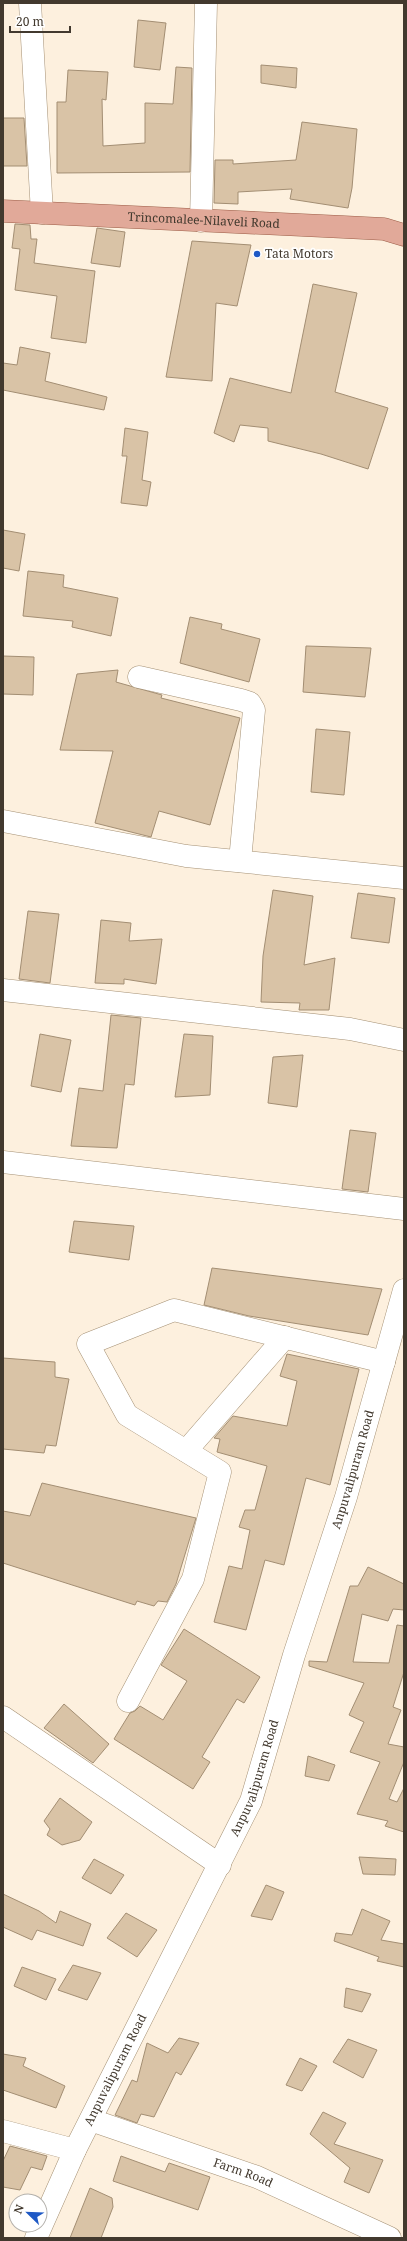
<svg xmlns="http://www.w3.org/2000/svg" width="407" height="2241" font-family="'Noto Serif',serif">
	<rect width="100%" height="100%" fill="#fdf0de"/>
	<path fill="#d9c3a6" stroke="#a38e73" d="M 138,20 L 166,23 L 160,70 L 134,67 Z
		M 261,65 L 297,68 L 296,88 L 261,83 Z
		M 176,67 L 192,68 L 190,172 L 57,173 L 57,102 L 66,102 L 68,70 L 108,72 L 106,100 L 102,99 L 103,146 L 145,143 L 145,103 L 173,104 Z
		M 3,118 L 24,118 L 27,166 L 3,166 Z
		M 302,122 L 357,129 L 352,188 L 348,208 L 290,199 L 292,189 L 238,192 L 238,204 L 214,203 L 215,160 L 233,160 L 233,164 L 296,160 Z
		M 15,224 L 30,225 L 31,239 L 37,239 L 34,263 L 95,271 L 86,343 L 51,338 L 57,296 L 15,290 L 20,249 L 12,248 Z
		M 97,228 L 125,232 L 120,267 L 91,263 Z
		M 192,241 L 251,245 L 237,306 L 216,303 L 212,381 L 166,377 Z
		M 313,284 L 357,293 L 335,392 L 388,408 L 368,469 L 321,454 L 268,441 L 268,428 L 240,425 L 234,442 L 214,433 L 230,378 L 291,393 Z
		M 20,347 L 50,353 L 45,381 L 107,397 L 104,410 L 3,390 L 3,363 L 17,365 Z
		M 125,428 L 148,432 L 142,480 L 151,482 L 147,506 L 121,503 L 127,456 L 122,456 Z
		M 3,530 L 25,534 L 19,571 L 3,568 Z
		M 28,571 L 64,575 L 63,587 L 118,598 L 111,636 L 72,627 L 73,621 L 23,616 Z
		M 190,617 L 222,624 L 221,629 L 260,639 L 249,682 L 180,663 Z
		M 306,646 L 371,648 L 365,697 L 303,692 Z
		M 3,656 L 34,657 L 33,695 L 3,694 Z
		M 118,670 L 116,682 L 162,695 L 161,698 L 240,718 L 210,825 L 159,811 L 151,837 L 95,823 L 113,751 L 60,750 L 77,674 Z
		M 316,729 L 350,732 L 344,795 L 311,792 Z
		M 273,890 L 313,896 L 304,965 L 335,958 L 329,1010 L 299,1010 L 300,1003 L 261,1002 L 263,956 Z
		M 358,893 L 395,898 L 389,943 L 351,938 Z
		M 28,911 L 59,914 L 50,983 L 19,979 Z
		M 101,920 L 131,923 L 129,941 L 162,939 L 156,984 L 124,979 L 124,984 L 95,983 Z
		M 111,1015 L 141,1018 L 134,1085 L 125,1084 L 117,1148 L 71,1146 L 79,1088 L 103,1091 Z
		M 40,1034 L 71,1040 L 61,1092 L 31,1086 Z
		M 184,1034 L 213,1036 L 210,1095 L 175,1097 Z
		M 303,1055 L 297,1107 L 268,1103 L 273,1057 Z
		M 350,1130 L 376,1133 L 368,1192 L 342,1189 Z
		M 74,1221 L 134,1226 L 129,1260 L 69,1252 Z
		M 212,1268 L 382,1289 L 368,1335 L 249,1316 L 204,1305 Z
		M 287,1354 L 359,1369 L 330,1485 L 306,1478 L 284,1565 L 265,1560 L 246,1630 L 214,1622 L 229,1566 L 242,1569 L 250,1530 L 239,1527 L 245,1510 L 255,1510 L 267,1466 L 217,1452 L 220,1439 L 214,1438 L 233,1416 L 287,1426 L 297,1381 L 280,1376 Z
		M 3,1358 L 55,1362 L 55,1377 L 69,1379 L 56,1446 L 46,1445 L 44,1453 L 3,1449 Z
		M 42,1483 L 196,1518 L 176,1584 L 167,1602 L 158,1601 L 154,1606 L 137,1601 L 135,1605 L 3,1563 L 3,1511 L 30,1516 Z
		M 368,1567 L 404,1584 L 404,1610 L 393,1609 L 388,1621 L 362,1614 L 353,1662 L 389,1663 L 397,1625 L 404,1626 L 404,1672 L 393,1707 L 401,1710 L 388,1744 L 404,1747 L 404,1762 L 389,1799 L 397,1802 L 404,1788 L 404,1832 L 385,1826 L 388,1821 L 357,1814 L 380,1762 L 350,1752 L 364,1722 L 349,1715 L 364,1683 L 309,1666 L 309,1661 L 327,1662 L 350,1586 L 358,1586 Z
		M 184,1629 L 260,1677 L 244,1703 L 237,1699 L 202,1757 L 210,1762 L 193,1789 L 114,1739 L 130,1713 L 135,1711 L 140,1706 L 163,1720 L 187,1681 L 161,1665 Z
		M 64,1704 L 109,1744 L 93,1763 L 44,1728 Z
		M 308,1756 L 335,1765 L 329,1781 L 305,1776 Z
		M 60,1798 L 92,1822 L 80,1840 L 62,1845 L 47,1835 L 50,1829 L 44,1821 Z
		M 359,1857 L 396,1859 L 395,1875 L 363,1874 Z
		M 94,1859 L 124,1875 L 111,1894 L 82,1878 Z
		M 266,1885 L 284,1892 L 272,1920 L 251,1916 Z
		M 3,1894 L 39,1911 L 56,1923 L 60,1911 L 91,1924 L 83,1946 L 37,1930 L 32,1940 L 3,1927 Z
		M 362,1909 L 390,1921 L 381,1940 L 404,1944 L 404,1967 L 377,1961 L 379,1957 L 334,1941 L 336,1933 L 352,1935 Z
		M 126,1913 L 157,1930 L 137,1957 L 107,1938 Z
		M 73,1965 L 101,1973 L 87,2000 L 58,1990 Z
		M 22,1967 L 56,1979 L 46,2000 L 14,1986 Z
		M 346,1988 L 371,1994 L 362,2012 L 344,2007 Z
		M 179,2038 L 199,2043 L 181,2075 L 176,2072 L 154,2117 L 141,2114 L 137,2123 L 115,2115 L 132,2080 L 137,2082 L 147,2043 L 168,2053 Z
		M 348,2039 L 377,2050 L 363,2078 L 333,2062 Z
		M 3,2054 L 26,2058 L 23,2066 L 65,2086 L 56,2108 L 3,2090 Z
		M 300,2058 L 317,2066 L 302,2091 L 286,2085 Z
		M 323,2112 L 346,2123 L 334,2144 L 383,2160 L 369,2193 L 344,2182 L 350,2168 L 310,2134 Z
		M 10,2146 L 47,2156 L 42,2170 L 31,2167 L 20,2190 L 3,2187 L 3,2161 Z
		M 121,2156 L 165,2172 L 169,2163 L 210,2177 L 198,2210 L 113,2181 Z
		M 90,2188 L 112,2198 L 113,2207 L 101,2238 L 70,2238 Z"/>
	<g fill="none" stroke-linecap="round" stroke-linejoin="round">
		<defs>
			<g id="minor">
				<path d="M 30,3 L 42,213"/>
				<path d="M 201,221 L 206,3"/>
				<path d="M 139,677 L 241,700 L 250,703 L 254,710 L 240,861"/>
				<path d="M 3,821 L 186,856 L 404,878"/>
				<path d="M 3,990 L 350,1029 L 404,1040"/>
				<path d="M 3,1162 L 404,1209"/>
				<path d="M 186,1451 L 285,1337"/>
				<path d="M 128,1701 L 193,1579 L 220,1472 L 127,1415 L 88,1344 L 174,1310 L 384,1362"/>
				<path d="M 3,1717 L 220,1865"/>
				<path id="s1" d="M 91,2120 L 257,2177 L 390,2238"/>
				<path d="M 3,2131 L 75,2150"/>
				<path id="s2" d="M 36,2238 L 75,2150 L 251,1801 L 294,1655 L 346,1497 L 404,1290"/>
			</g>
			<g id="major">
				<path id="s3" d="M 3,211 L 344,227 L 384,229 L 404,235"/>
			</g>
		</defs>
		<use href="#minor" stroke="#a59175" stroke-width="23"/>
		<use href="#major" stroke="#9c5d47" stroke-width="23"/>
		<use href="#minor" stroke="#fff" stroke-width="22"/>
		<use href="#major" stroke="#e1a999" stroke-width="22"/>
	</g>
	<circle fill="#1f59c5" stroke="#fff" stroke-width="1.5" cx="257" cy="254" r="4"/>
	<g text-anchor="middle" stroke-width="3.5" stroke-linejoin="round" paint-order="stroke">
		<g font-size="12" fill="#42392e" stroke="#fff">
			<text dy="4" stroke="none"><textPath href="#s3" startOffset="201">Trincomalee-Nilaveli Road</textPath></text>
			<text dy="4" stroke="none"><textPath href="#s2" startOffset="834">Anpuvalipuram Road</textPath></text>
			<text dy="4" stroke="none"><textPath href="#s2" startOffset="510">Anpuvalipuram Road</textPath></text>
			<text dy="4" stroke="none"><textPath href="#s2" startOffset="186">Anpuvalipuram Road</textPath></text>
			<text dy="4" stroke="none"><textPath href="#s1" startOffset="161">Farm Road</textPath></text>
		</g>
		<g font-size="12" fill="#42392e" stroke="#fff" text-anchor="start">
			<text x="265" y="258">Tata Motors</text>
		</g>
	</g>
	<rect width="407" height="2241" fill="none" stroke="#42392e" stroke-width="8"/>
	<g transform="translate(28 2213) rotate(293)"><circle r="19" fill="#ffffff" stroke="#b3b0ab"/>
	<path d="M0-3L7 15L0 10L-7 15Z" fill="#1f59c5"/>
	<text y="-6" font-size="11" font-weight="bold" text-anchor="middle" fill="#42392e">N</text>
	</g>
	<path d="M10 26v6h60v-6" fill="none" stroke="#42392e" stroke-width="2"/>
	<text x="16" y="26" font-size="12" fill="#42392e" stroke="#ffffff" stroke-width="3" paint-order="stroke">20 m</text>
</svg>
